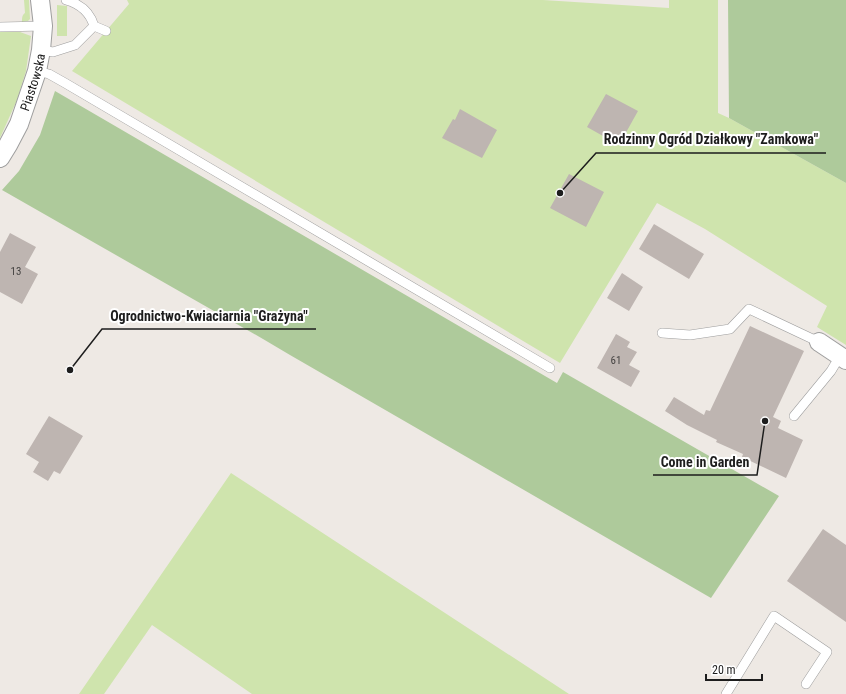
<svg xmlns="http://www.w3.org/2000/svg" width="846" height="694" font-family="'Roboto Condensed',sans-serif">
	<rect width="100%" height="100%" fill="#eee9e4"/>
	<path fill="#cfe4ad" d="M 24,0 L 29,0 L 30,19 L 28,21 L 22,22 C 22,18 22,15 25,13 Z
		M 127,0 L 543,0 L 669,8 L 669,0 L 718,0 L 718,113 L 729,118 L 846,183 L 846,345 L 817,327 L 827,306 L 705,229 L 657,203 L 560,363 L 72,71 L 129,4 Z
		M 57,5 L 67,6 L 67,36 L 57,36 Z
		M 0,32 L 20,32 L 31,36 L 26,71 L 17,100 L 0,138 Z
		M 231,473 L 569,694 L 252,694 L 152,625 L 104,694 L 79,694 Z"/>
	<path fill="#aeca9b" d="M 728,0 L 846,0 L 846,183 L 729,118 Z
		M 55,91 L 557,383 L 563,372 L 779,496 L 711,598 L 290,355 L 263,339 L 2,190 L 19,171 L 40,135 Z"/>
	<path fill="#beb5b1" d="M 606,94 L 638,111 L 619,145 L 587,127 Z
		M 460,109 L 497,130 L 482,158 L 442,138 L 453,119 L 455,120 Z
		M 569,174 L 604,192 L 586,227 L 550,208 Z
		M 654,224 L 704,254 L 689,279 L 639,249 Z
		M 10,233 L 36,247 L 25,267 L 38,274 L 22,304 L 0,292 L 0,252 Z
		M 622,273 L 643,287 L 629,311 L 607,298 Z
		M 750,326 L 804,351 L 773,417 L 781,421 L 778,428 L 803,440 L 786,478 L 742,457 L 743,454 L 716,442 L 717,440 L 687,425 L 665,411 L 674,397 L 704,415 L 706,410 L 710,411 Z
		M 616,334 L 630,342 L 627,347 L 637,352 L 629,365 L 640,371 L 631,387 L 597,368 Z
		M 49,416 L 83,436 L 60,474 L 54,471 L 48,481 L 33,472 L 39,462 L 26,454 Z
		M 823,529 L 846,545 L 846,622 L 787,581 Z"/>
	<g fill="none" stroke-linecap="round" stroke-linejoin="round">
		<defs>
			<path id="service" d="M 66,0 C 80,4 90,12 94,26
				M 0,27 L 43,26
				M 41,50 L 53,52 L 75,45 L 94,26 L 106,31
				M 37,71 L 49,74 L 65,83 L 550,368
				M 662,333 L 690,335 L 730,329 L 749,309 L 819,342
				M 794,416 L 831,371 L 840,356
				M 726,694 L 774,616 L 827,652 L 806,684"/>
			<g id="minor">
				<path id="s1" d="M 0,158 L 8,145 L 19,124 L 37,71 L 41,50 L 43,26 L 40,0"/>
				<path d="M 819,342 L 846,360"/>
			</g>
		</defs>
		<use href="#service" stroke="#9e9e9e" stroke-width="10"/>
		<use href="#minor" stroke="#9e9e9e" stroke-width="20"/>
		<use href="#service" stroke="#fff" stroke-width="9"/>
		<use href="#minor" stroke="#fff" stroke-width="18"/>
	</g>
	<g text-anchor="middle" stroke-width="4" stroke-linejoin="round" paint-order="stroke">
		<g font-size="11" fill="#454342">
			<text x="16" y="275">13</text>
			<text x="616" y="364">61</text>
		</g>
		<g font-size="13" fill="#1d1d1d" stroke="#fff">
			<text dy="5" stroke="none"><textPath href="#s1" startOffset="83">Piastowska</textPath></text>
		</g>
	</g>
	<path fill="none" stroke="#1d1d1d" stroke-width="1.5" d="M560 193L596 153H826M70 370L102 329H316M765 421L757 475H653"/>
	<g fill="#1d1d1d" stroke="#fff" stroke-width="1.5">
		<circle cx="560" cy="193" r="4"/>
		<circle cx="70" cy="370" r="4"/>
		<circle cx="765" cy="421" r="4"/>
	</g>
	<g font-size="14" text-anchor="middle" font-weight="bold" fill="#1d1d1d" stroke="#fff" stroke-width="4" stroke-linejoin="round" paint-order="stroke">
		<text x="711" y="144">Rodzinny Ogród Działkowy "Zamkowa"</text>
		<text x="209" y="321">Ogrodnictwo-Kwiaciarnia "Grażyna"</text>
		<text x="705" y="467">Come in Garden</text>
	</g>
	<path d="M706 674v6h56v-6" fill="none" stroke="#1d1d1d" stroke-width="2"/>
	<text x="712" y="674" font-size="12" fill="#1d1d1d" stroke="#ffffff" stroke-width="3" paint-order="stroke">20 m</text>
</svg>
